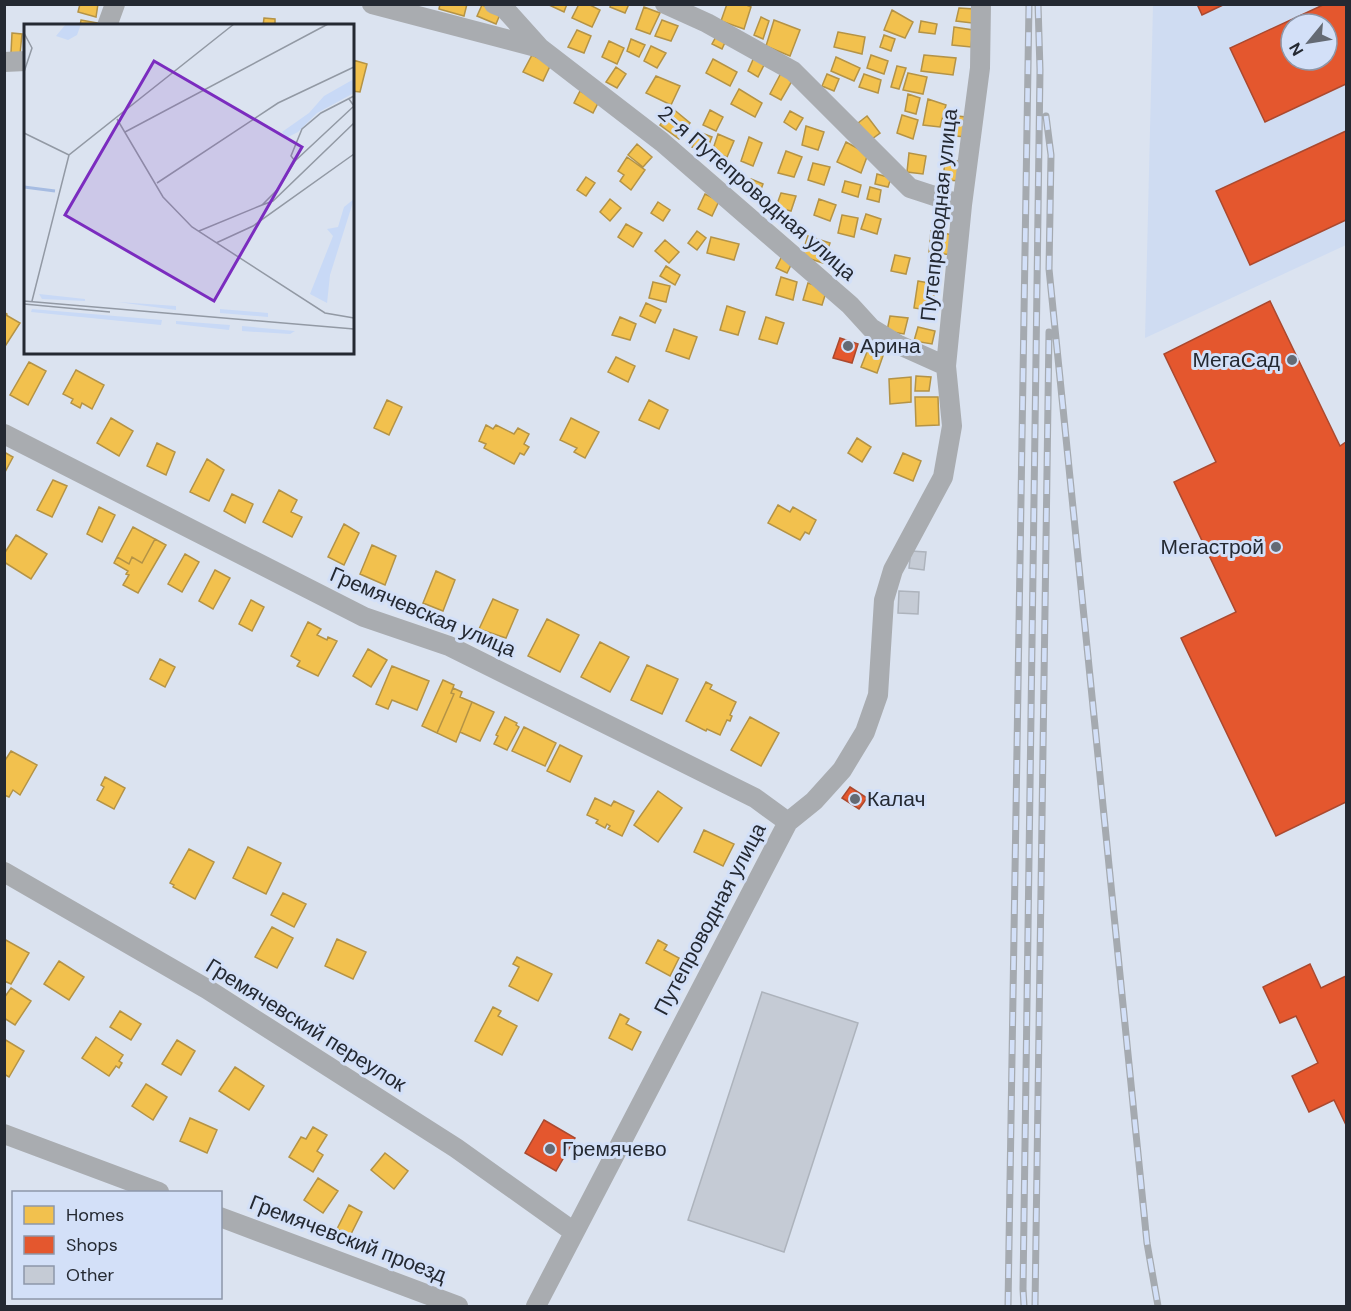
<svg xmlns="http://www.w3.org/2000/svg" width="1351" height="1311" font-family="'DM Sans',sans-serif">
	<rect width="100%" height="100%" fill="#dbe3f0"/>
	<path fill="#cfdcf2" d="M 1153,5 L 1197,5 L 1202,15 L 1225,5 L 1325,5 L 1231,48 L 1264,121 L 1346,84 L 1346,131 L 1216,191 L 1250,264 L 1346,220 L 1346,245 L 1145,338 Z"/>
	<path fill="#f2c14e" stroke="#b49346" stroke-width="1.5" d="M 80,4 L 98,4 L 96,17 L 78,12 Z
		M 440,4 L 467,4 L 464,16 L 439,9 Z
		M 547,4 L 567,4 L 564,12 Z
		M 579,4 L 588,4 L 600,10 L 592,27 L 572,18 Z
		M 611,4 L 629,4 L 625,13 L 610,7 Z
		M 727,4 L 744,4 L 751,7 L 744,29 L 721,21 Z
		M 482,5 L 501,12 L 496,24 L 477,16 Z
		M 644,7 L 660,13 L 650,34 L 636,29 Z
		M 959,8 L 974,9 L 972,23 L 956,21 Z
		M 892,10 L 913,22 L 905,38 L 884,30 Z
		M 761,17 L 769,21 L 763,39 L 754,35 Z
		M 264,18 L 275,19 L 275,26 L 263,26 Z
		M 81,20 L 98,23 L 97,26 L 80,26 Z
		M 662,20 L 678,26 L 671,41 L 655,36 Z
		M 774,20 L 800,30 L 790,56 L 766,46 Z
		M 921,21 L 937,24 L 935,34 L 919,32 Z
		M 954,27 L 973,30 L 971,47 L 952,45 Z
		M 577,30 L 591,36 L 584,53 L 568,47 Z
		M 838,32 L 865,37 L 862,54 L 834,47 Z
		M 12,33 L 22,34 L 20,54 L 11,53 Z
		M 718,33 L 727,38 L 722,49 L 712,44 Z
		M 884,35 L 895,39 L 891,51 L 880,47 Z
		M 631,39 L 645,45 L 639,57 L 627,51 Z
		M 609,41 L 624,48 L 617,64 L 602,57 Z
		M 651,46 L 666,53 L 657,68 L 644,61 Z
		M 532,55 L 551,64 L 543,81 L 523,72 Z
		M 755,55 L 765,63 L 758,77 L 748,71 Z
		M 871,55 L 888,61 L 884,74 L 867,68 Z
		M 924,55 L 956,58 L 953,75 L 921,71 Z
		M 836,57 L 860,68 L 854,81 L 831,71 Z
		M 713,59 L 737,72 L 730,86 L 706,73 Z
		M 353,60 L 367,64 L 360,92 L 352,91 Z
		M 897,66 L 906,68 L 899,89 L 891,87 Z
		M 616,67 L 626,74 L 617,88 L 606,82 Z
		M 781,73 L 792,81 L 781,100 L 770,94 Z
		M 908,73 L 927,77 L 923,94 L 903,90 Z
		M 827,74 L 839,79 L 834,91 L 822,86 Z
		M 864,74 L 881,80 L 878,93 L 859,87 Z
		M 656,76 L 680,86 L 671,105 L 646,93 Z
		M 739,89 L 762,103 L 755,117 L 731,104 Z
		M 580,91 L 599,101 L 593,113 L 574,103 Z
		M 908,94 L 920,98 L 916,114 L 905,111 Z
		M 928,99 L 946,105 L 940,127 L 923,125 Z
		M 672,108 L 690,123 L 679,139 L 660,125 Z
		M 710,110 L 723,117 L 716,131 L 703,125 Z
		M 790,111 L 803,118 L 796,130 L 784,122 Z
		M 902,115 L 918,120 L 913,139 L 897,133 Z
		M 948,115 L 966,117 L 965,137 L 946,135 Z
		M 867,116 L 880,133 L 872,139 L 858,123 Z
		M 806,126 L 824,132 L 818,150 L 802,145 Z
		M 699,132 L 712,137 L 706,152 L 692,147 Z
		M 718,134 L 734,141 L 727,157 L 712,152 Z
		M 749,137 L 762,143 L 753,166 L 741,161 Z
		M 846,142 L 868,154 L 861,173 L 837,162 Z
		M 637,144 L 652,157 L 643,167 L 628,155 Z
		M 786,151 L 802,157 L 794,177 L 778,173 Z
		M 909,153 L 926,156 L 923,174 L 907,172 Z
		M 627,157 L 645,170 L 631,190 L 620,181 L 624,175 L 618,171 Z
		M 945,161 L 963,161 L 962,181 L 943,180 Z
		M 813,163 L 830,167 L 824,185 L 808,180 Z
		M 877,174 L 891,178 L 888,187 L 875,184 Z
		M 586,177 L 595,183 L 586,196 L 577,190 Z
		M 751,179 L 763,184 L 757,200 L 745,194 Z
		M 845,181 L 861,185 L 858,197 L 842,192 Z
		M 870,187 L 881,190 L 879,202 L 867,199 Z
		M 781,193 L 796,196 L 791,211 L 776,207 Z
		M 705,194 L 719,201 L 712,216 L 698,209 Z
		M 610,199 L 621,208 L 610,221 L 600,212 Z
		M 819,199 L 836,205 L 830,221 L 814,215 Z
		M 658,202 L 670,210 L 663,221 L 651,213 Z
		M 866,214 L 881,219 L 877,234 L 861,229 Z
		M 842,215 L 858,218 L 854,237 L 838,233 Z
		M 626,224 L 642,233 L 633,247 L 618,237 Z
		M 697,231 L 706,238 L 697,250 L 688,243 Z
		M 931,231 L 954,235 L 952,255 L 929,252 Z
		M 808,236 L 830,243 L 823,263 L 801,256 Z
		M 711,237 L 739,244 L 734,260 L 707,253 Z
		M 665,240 L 679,252 L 669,263 L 655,251 Z
		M 783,254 L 794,259 L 787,273 L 776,268 Z
		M 895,255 L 910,258 L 906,274 L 891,271 Z
		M 666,266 L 680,275 L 675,285 L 660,276 Z
		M 781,277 L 797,282 L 793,300 L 776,295 Z
		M 918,281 L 935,284 L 932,311 L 914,308 Z
		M 653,282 L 670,286 L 666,302 L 649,298 Z
		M 808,283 L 827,289 L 822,305 L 803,300 Z
		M 646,303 L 661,310 L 655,323 L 640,316 Z
		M 727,306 L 745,312 L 738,335 L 720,330 Z
		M 4,312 L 7,314 L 6,315 L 20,323 L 4,348 Z
		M 890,316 L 908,318 L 904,334 L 887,331 Z
		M 620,317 L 636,324 L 630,340 L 612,335 Z
		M 766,317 L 784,323 L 777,344 L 759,339 Z
		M 918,327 L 935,331 L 932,344 L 914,341 Z
		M 674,329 L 697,337 L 689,359 L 666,351 Z
		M 869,347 L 884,353 L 877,373 L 861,367 Z
		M 616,357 L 635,366 L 628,382 L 608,372 Z
		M 29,362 L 46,371 L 28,405 L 10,395 Z
		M 76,370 L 104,385 L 92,409 L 82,403 L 80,408 L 71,403 L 73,399 L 63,394 Z
		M 916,376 L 931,377 L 929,391 L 915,391 Z
		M 911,377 L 911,402 L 890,404 L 889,379 Z
		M 915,397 L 938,397 L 939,425 L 916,426 Z
		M 387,400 L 402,407 L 389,435 L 374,428 Z
		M 649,400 L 668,410 L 659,429 L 639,420 Z
		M 111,418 L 133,431 L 119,456 L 97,443 Z
		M 571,418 L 599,432 L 585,458 L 574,452 L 577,448 L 560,440 Z
		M 486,425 L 493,429 L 496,425 L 514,434 L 518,428 L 529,434 L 524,444 L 529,447 L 524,455 L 520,453 L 514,464 L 484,448 L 486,444 L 479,441 Z
		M 857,438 L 871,447 L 862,462 L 848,453 Z
		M 157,443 L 175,452 L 166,475 L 147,466 Z
		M 4,452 L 13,457 L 4,474 Z
		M 903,453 L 921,461 L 913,481 L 894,473 Z
		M 207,459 L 224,470 L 209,501 L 190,492 Z
		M 53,480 L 67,486 L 52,517 L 37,510 Z
		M 279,490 L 297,500 L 291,512 L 302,517 L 292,537 L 263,522 Z
		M 232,494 L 253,504 L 245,523 L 224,511 Z
		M 778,505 L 790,512 L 793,507 L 816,520 L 809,534 L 805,532 L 800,540 L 768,523 Z
		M 99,507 L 115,515 L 102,542 L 87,534 Z
		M 344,524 L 359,533 L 344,565 L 328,557 Z
		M 133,527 L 155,539 L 142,563 L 132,557 L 129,564 L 117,557 Z
		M 16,535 L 47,554 L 31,579 L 4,562 L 4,554 Z
		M 155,539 L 166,545 L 138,593 L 123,585 L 129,575 L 126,574 L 128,571 L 114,563 L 117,557 L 129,564 L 132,557 L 142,563 Z
		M 372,545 L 396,556 L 385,585 L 360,574 Z
		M 185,554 L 199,562 L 182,592 L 168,584 Z
		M 215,570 L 230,578 L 213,609 L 199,601 Z
		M 436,571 L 455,580 L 443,611 L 423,603 Z
		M 493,599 L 518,610 L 506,638 L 479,629 Z
		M 251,600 L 264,607 L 252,631 L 239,624 Z
		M 547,619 L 579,635 L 560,672 L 528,656 Z
		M 308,622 L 321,629 L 317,635 L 327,640 L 328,637 L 337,641 L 318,676 L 297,666 L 300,661 L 291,656 Z
		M 600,642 L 629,657 L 610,692 L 581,677 Z
		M 368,649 L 387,660 L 371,687 L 353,676 Z
		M 160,659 L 175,667 L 165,687 L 150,679 Z
		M 647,665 L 678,679 L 662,714 L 631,700 Z
		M 392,666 L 429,681 L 417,710 L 392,700 L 388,709 L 376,704 Z
		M 443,680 L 454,685 L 451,693 L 454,694 L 437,733 L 422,726 Z
		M 706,682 L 712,685 L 710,689 L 736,702 L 730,715 L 732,716 L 730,721 L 727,720 L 720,735 L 707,729 L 706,731 L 686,721 Z
		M 453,688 L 462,692 L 460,697 L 472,702 L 456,742 L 437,733 L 454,694 L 451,693 Z
		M 472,702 L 494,712 L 480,741 L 460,732 Z
		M 505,717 L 517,723 L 516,725 L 519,727 L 507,750 L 494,744 L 498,736 L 496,735 Z
		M 750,717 L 779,733 L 761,766 L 731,750 Z
		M 524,727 L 556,743 L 545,766 L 512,751 Z
		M 560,745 L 582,756 L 570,782 L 547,771 Z
		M 11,751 L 37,765 L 20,795 L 13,790 L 9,797 L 4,795 L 4,762 Z
		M 105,777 L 125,788 L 114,809 L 97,800 L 104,787 L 101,785 Z
		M 658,791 L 682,808 L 658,842 L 634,825 Z
		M 595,798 L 611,806 L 614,801 L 634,811 L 622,836 L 608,829 L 610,826 L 607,824 L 605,828 L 596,823 L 598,820 L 587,815 Z
		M 704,830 L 734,844 L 723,866 L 694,852 Z
		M 248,847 L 281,863 L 266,894 L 233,878 Z
		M 189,849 L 214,862 L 195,899 L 173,887 L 174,885 L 170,883 Z
		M 283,893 L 306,904 L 294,927 L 271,915 Z
		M 272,927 L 293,938 L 277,968 L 255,957 Z
		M 4,939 L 29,953 L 11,984 L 4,981 Z
		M 337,939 L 366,952 L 353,979 L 325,966 Z
		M 658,940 L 667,945 L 664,950 L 679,958 L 670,976 L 646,963 Z
		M 517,957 L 552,974 L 538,1001 L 509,986 L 519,967 L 513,964 Z
		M 59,961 L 84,977 L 69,1000 L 44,984 Z
		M 11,988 L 31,1001 L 15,1025 L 4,1018 L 4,998 Z
		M 493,1007 L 501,1011 L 498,1016 L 517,1026 L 502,1055 L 475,1041 Z
		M 120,1011 L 141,1024 L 131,1040 L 110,1027 Z
		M 620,1014 L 629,1019 L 626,1024 L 641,1032 L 632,1050 L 609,1038 Z
		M 96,1037 L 123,1055 L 119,1061 L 122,1063 L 119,1068 L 116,1066 L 109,1076 L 82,1058 Z
		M 4,1039 L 24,1051 L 9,1077 L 4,1074 Z
		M 177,1040 L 195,1051 L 181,1075 L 162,1064 Z
		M 235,1067 L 264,1086 L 249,1110 L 219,1091 Z
		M 146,1084 L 167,1097 L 153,1120 L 132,1106 Z
		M 190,1118 L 217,1130 L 207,1153 L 180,1141 Z
		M 313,1127 L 327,1135 L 317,1151 L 323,1155 L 313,1172 L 289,1157 L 301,1137 L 306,1139 Z
		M 385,1153 L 408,1171 L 394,1189 L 371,1170 Z
		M 318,1178 L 338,1191 L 323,1213 L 304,1200 Z
		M 349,1205 L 362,1212 L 350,1236 L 337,1229 Z"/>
	<path fill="#e4572e" stroke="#aa492f" stroke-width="1.5" fill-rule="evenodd" d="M 1197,4 L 1225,4 L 1202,15 Z
		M 1325,4 L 1346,4 L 1346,84 L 1265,122 L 1230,48 ZM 1291,24 L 1327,24 L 1327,60 L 1291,60 Z
		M 1346,131 L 1346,220 L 1250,265 L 1216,191 Z
		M 1270,301 L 1340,446 L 1346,442 L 1346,802 L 1276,836 L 1181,638 L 1236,612 L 1174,482 L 1216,462 L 1164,354 Z
		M 840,338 L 858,344 L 852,363 L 833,358 Z
		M 850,787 L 867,798 L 859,809 L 842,798 Z
		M 1310,964 L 1321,988 L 1346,976 L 1346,1125 L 1334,1100 L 1309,1112 L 1292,1076 L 1318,1063 L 1296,1016 L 1280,1023 L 1263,987 Z
		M 544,1120 L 575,1138 L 556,1171 L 525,1153 Z"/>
	<path fill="#c5cbd5" stroke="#adb3bc" stroke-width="1.5" d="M 911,551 L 926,552 L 924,570 L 909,568 Z
		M 899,591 L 919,592 L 918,614 L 898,613 Z
		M 762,992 L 858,1023 L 784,1252 L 688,1220 Z"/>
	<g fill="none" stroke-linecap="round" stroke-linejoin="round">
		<path stroke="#a9acb0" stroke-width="20" d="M 372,4 L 540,48 L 662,142 L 850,305 L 871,328 L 897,344 L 946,366
			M 494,4 L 504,8 L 540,48
			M 665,4 L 707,23 L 793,71 L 910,188 L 962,205
			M 107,26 L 115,4
			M 4,62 L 26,61
			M 4,434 L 364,617 L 449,646 L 755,798 L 788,822
			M 4,872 L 207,989 L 456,1148 L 574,1232
			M 4,1134 L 159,1192
			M 220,1217 L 458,1306
			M 536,1306 L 788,822 L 814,801 L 842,770 L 865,732 L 878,695 L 884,600 L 893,570 L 943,477 L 952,426 L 946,366 L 962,205 L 980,68 L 981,4"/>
		<defs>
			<path id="rail" d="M 1046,116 L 1051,155 L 1049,269 L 1147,1243 L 1158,1306
				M 1008,1306 L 1029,4
				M 1024,1306 L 1023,1289 L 1040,70 L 1038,4
				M 1035,1306 L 1049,332"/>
		</defs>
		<use href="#rail" stroke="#a5aab0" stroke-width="7"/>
		<use href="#rail" stroke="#d3e0f8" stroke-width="4.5" stroke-dasharray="14" stroke-linecap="butt"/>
	</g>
	<g fill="#646a74" stroke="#d3e0f8" stroke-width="2">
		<circle cx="848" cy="346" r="6"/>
		<circle cx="1292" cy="360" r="6"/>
		<circle cx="1276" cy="547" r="6"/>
		<circle cx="855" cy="799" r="6"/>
		<circle cx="550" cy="1149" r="6"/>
	</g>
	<g text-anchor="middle" stroke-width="6" stroke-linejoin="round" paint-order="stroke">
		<g font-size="21" fill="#242932" stroke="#d3e0f8">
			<text transform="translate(757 193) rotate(41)" y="7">2-я Путепроводная улица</text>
			<text transform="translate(939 215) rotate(-84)" y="7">Путепроводная улица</text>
			<text transform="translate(423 612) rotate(23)" y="7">Гремячевская улица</text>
			<text transform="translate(710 919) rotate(-62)" y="7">Путепроводная улица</text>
			<text transform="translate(306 1025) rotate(32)" y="7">Гремячевский переулок</text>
			<text transform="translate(348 1239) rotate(21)" y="7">Гремячевский проезд</text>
		</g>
		<g font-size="21" fill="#242932" stroke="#d3e0f8" text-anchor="start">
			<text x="860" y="353">Арина</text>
			<text x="1280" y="367" text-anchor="end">МегаСад</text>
			<text x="1264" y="554" text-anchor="end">Мегастрой</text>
			<text x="867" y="806">Калач</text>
			<text x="562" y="1156">Гремячево</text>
		</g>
	</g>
	<g transform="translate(24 24)">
		<rect width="330" height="330" fill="#dbe3f0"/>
		<path d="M 42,0 L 57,0 L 53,11 L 44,16 L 32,12 ZM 330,55 L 330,69 L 293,89 L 274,108 L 262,114 L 258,108 L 285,89 L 300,72 ZM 330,175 L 306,251 L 303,279 L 286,270 L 309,212 L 303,205 L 314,203 L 320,183 ZM 15,270 L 61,275 L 61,277 L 18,275 ZM 94,278 L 152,282 L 152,286 ZM 8,285 L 138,296 L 137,301 L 7,288 ZM 196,285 L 244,289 L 244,293 L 196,289 ZM 152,297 L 206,301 L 205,306 L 152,300 ZM 218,302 L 271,307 L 266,310 L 218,307 Z" fill="#c8d9f6"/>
		<path fill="none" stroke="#a6bce2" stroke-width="3" d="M 0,163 L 31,167"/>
		<path fill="none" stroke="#9299a4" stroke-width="1.5" d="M 0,9 L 8,24 L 0,48M 93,95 L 139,173 L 168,203 L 301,289 L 330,294M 101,108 L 304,0M 0,109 L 45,131M 271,137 L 267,132 L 278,105 L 297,89 L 330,72M 133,159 L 254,79 L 330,43M 238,181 L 249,177 L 330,99M 175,207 L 238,181 L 254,165 L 271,137 L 330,82 L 325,75M 192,219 L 229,202 L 330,130M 0,277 L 330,305M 8,277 L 45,131 L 210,0M 0,280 L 86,288"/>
		<path fill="#7b2cbf" fill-opacity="0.15" stroke="#7b2cbf" stroke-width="3" d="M 130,37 L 278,123 L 190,277 L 41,191 Z"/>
		<rect width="330" height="330" fill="none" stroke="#242932" stroke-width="3"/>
	</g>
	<rect width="1351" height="1311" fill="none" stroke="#242932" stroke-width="12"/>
	<rect x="12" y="1191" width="210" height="108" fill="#d3e0f8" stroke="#8d97a9" stroke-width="1.5"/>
	<rect x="24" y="1206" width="30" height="18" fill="#f2c14e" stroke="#8d97a9" stroke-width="1.5"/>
	<text x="66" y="1221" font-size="18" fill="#242932">Homes</text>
	<rect x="24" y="1236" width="30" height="18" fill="#e4572e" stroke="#8d97a9" stroke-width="1.5"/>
	<text x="66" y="1251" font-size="18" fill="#242932">Shops</text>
	<rect x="24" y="1266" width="30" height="18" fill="#c5cbd5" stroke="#8d97a9" stroke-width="1.5"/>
	<text x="66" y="1281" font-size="18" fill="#242932">Other</text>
	<g transform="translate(1309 42) rotate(240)"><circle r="28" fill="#d3e0f8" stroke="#8d97a9" stroke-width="1.5"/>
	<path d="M0-4.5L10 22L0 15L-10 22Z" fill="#646a74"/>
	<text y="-9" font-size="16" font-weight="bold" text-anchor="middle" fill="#242932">N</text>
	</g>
</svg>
